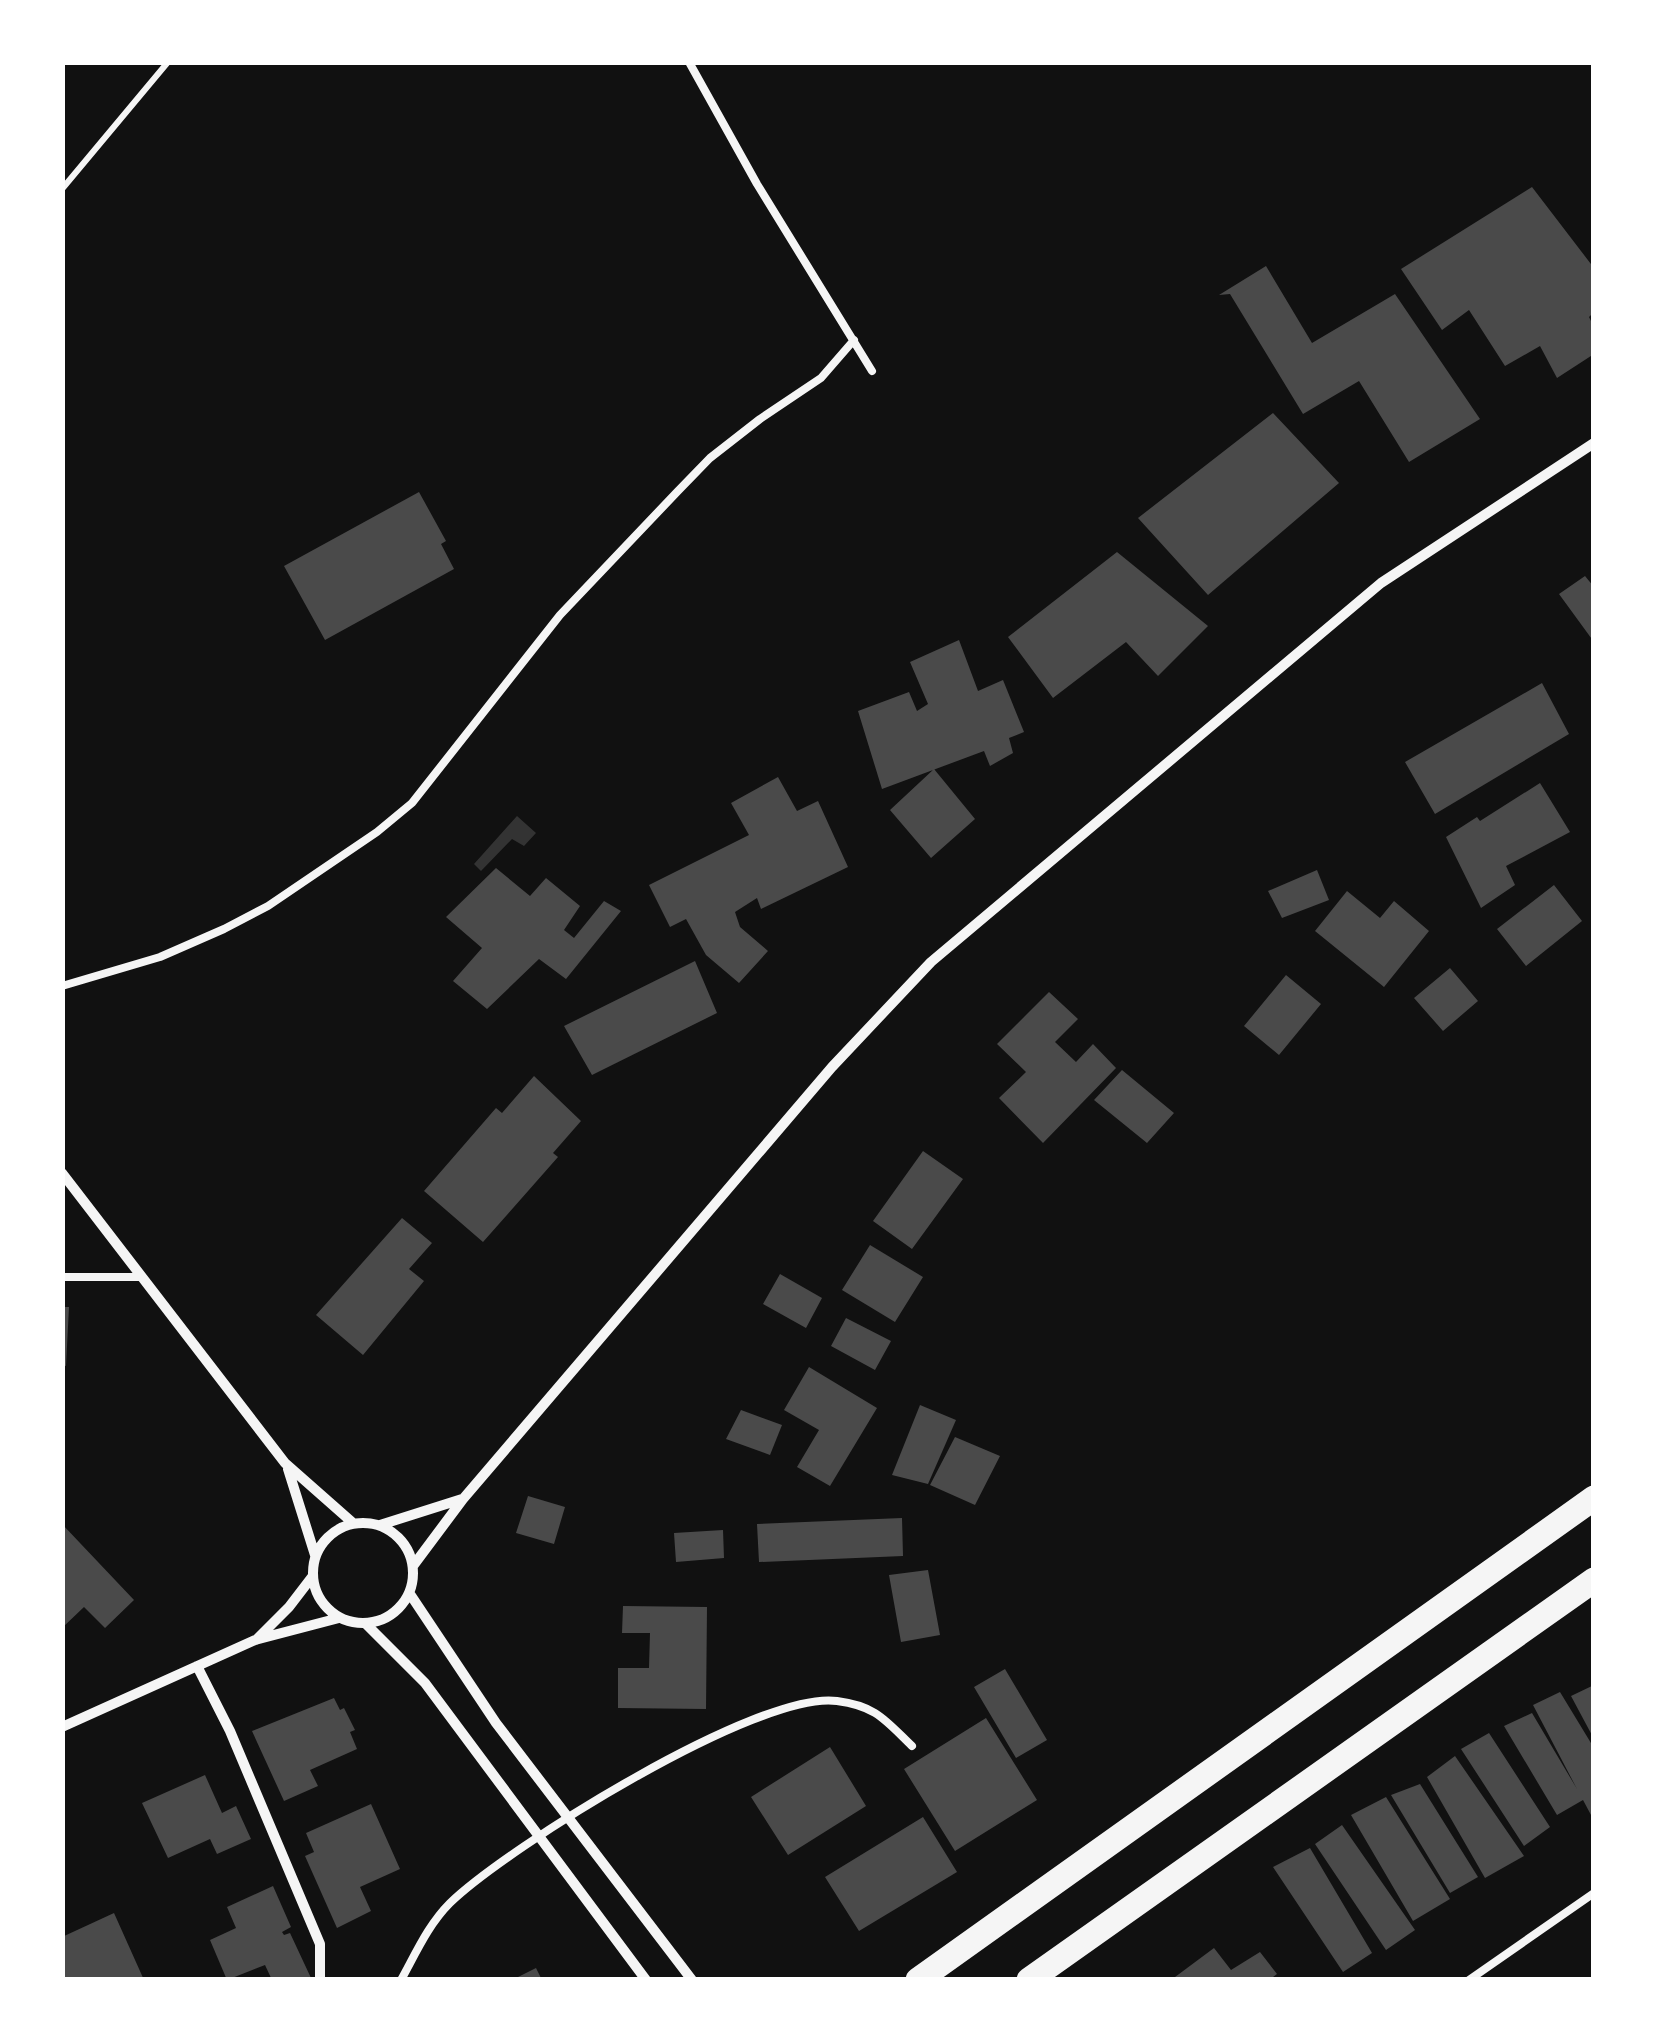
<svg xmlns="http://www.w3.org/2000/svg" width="1656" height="2042" font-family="'Fira Sans Condensed',sans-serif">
	<rect width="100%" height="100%" fill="#111"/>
	<path fill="#333" d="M 517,816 L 536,833 L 524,846 L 512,839 L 481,871 L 474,864 Z"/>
	<path fill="#4a4a4a" d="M 1532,187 L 1594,268 L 1594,312 L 1589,317 L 1594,327 L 1594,354 L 1557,378 L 1540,346 L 1505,366 L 1469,310 L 1442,330 L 1401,269 Z
		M 1266,266 L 1312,343 L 1395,294 L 1480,419 L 1409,462 L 1359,381 L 1303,414 L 1230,294 L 1219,295 Z
		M 1273,413 L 1339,483 L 1208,595 L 1138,518 Z
		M 419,492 L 446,541 L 441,544 L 454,569 L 325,640 L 284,566 Z
		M 1117,552 L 1208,626 L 1158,676 L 1126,642 L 1053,698 L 1008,637 Z
		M 1585,576 L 1594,587 L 1594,642 L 1559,594 Z
		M 959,640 L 978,691 L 1003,680 L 1024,732 L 1009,738 L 1013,753 L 990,766 L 984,751 L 882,789 L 858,711 L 909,692 L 917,711 L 928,704 L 910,662 Z
		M 1542,683 L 1569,734 L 1435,814 L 1405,762 Z
		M 934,769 L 975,819 L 931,858 L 890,810 Z
		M 778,777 L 797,811 L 818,801 L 848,867 L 761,909 L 757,898 L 735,912 L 740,927 L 768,951 L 739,983 L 706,955 L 686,919 L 670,927 L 649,885 L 749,835 L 731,803 Z
		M 1540,783 L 1570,832 L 1506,866 L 1515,885 L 1481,908 L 1446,837 L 1477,817 L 1480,821 Z
		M 496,868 L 530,896 L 546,878 L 580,906 L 564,930 L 574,938 L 604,901 L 621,911 L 566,979 L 539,959 L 487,1009 L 453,981 L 482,948 L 446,917 Z
		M 1317,870 L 1329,900 L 1282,918 L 1268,891 Z
		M 1554,885 L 1582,921 L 1526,966 L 1497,929 Z
		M 1347,891 L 1380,918 L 1394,901 L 1429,931 L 1384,987 L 1315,931 Z
		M 695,961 L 717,1013 L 592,1075 L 564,1026 Z
		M 1450,968 L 1478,1001 L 1443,1031 L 1414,998 Z
		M 1286,975 L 1321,1004 L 1279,1055 L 1244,1026 Z
		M 1049,992 L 1078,1019 L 1055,1042 L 1076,1062 L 1093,1044 L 1116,1068 L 1043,1143 L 999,1098 L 1026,1072 L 997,1044 Z
		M 1122,1070 L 1174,1113 L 1147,1143 L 1094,1100 Z
		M 534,1076 L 581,1121 L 553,1153 L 558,1157 L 483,1242 L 424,1191 L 496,1108 L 502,1113 Z
		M 923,1151 L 963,1179 L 912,1249 L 873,1221 Z
		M 402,1218 L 432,1243 L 409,1269 L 424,1281 L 363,1355 L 316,1315 Z
		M 870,1245 L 923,1277 L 895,1322 L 842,1290 Z
		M 780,1274 L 822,1298 L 806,1328 L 763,1304 Z
		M 62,1307 L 69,1307 L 66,1366 L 62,1365 Z
		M 846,1318 L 891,1341 L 875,1370 L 831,1346 Z
		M 809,1367 L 877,1408 L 830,1486 L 797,1467 L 819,1430 L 784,1410 Z
		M 920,1405 L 956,1420 L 928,1484 L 892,1475 Z
		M 741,1410 L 782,1425 L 770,1455 L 726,1439 Z
		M 955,1437 L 1000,1456 L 975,1505 L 930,1485 Z
		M 528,1496 L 565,1507 L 554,1544 L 516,1533 Z
		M 902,1518 L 903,1556 L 759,1562 L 757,1524 Z
		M 62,1524 L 134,1600 L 105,1628 L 84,1607 L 62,1628 Z
		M 723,1530 L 724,1558 L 676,1562 L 674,1533 Z
		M 928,1570 L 940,1635 L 901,1642 L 889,1575 Z
		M 623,1606 L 707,1607 L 706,1709 L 618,1708 L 618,1668 L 649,1668 L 650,1633 L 622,1633 Z
		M 1005,1669 L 1047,1740 L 1016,1758 L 974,1687 Z
		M 1594,1685 L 1594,1739 L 1571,1696 Z
		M 1560,1692 L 1594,1748 L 1594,1813 L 1591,1815 L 1583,1800 L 1557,1815 L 1504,1726 L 1532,1713 L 1577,1789 L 1533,1705 Z
		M 334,1698 L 340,1710 L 344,1708 L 355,1730 L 350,1732 L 357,1749 L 310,1770 L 318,1786 L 284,1801 L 252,1731 Z
		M 986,1718 L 1037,1800 L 955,1851 L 904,1769 Z
		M 1489,1733 L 1550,1827 L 1524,1846 L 1461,1749 Z
		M 830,1747 L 866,1806 L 788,1855 L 751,1797 Z
		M 1455,1756 L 1524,1856 L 1485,1878 L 1427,1777 Z
		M 205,1775 L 222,1813 L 236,1806 L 251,1839 L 217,1854 L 210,1839 L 168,1858 L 142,1803 Z
		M 1420,1784 L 1478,1877 L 1450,1893 L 1391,1795 Z
		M 1386,1797 L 1450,1899 L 1413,1921 L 1351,1815 Z
		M 371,1804 L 400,1869 L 360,1887 L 371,1911 L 337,1928 L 305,1856 L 314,1852 L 306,1833 Z
		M 923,1817 L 957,1872 L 859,1931 L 825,1877 Z
		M 1342,1825 L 1415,1930 L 1386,1950 L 1315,1844 Z
		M 1310,1848 L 1372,1953 L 1343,1972 L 1273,1867 Z
		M 273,1886 L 291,1927 L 282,1932 L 284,1935 L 290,1933 L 311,1978 L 272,1980 L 265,1965 L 227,1980 L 210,1940 L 236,1928 L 227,1907 Z
		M 114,1913 L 144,1980 L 62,1980 L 62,1937 Z
		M 1214,1948 L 1231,1970 L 1260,1952 L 1277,1974 L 1269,1980 L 1171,1980 Z
		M 536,1968 L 542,1980 L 512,1980 Z"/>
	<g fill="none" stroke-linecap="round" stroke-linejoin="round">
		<path stroke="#f5f5f5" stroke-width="6" d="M 62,189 L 168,62"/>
		<path stroke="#f5f5f5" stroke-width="8" d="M 689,62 L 757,184 L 872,371
			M 62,986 L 160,957 L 224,929 L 268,906 L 377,832 L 412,803 L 560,615 L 677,492 L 710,458 L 760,419 L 821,378 L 854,340
			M 62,1277 L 142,1277
			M 401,1980 C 416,1953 428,1925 450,1903 C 508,1847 759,1690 837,1701 C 876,1706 885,1720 912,1746
			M 1469,1980 L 1594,1893"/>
		<path stroke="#f5f5f5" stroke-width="10" d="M 62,1173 L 285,1463 L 353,1523
			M 288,1469 L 315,1555
			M313 1573a50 50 0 1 1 100 0a50 50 0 1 1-100 0Z
			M 380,1525 L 462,1499
			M 413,1566 L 463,1499 L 832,1067 L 931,962 L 1381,583 L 1594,443
			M 410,1594 L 496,1723 L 692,1980
			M 366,1624 L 425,1683 L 646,1980
			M 256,1640 L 289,1607 L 312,1577
			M 197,1666 L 230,1731 L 320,1944 L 320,1980
			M 62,1727 L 255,1640 L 339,1618"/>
		<path stroke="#f5f5f5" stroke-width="25" d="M 918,1980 L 1594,1498
			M 1029,1980 L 1594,1580"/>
	</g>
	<rect width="1656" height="2042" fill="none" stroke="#ffffff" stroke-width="130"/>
</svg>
